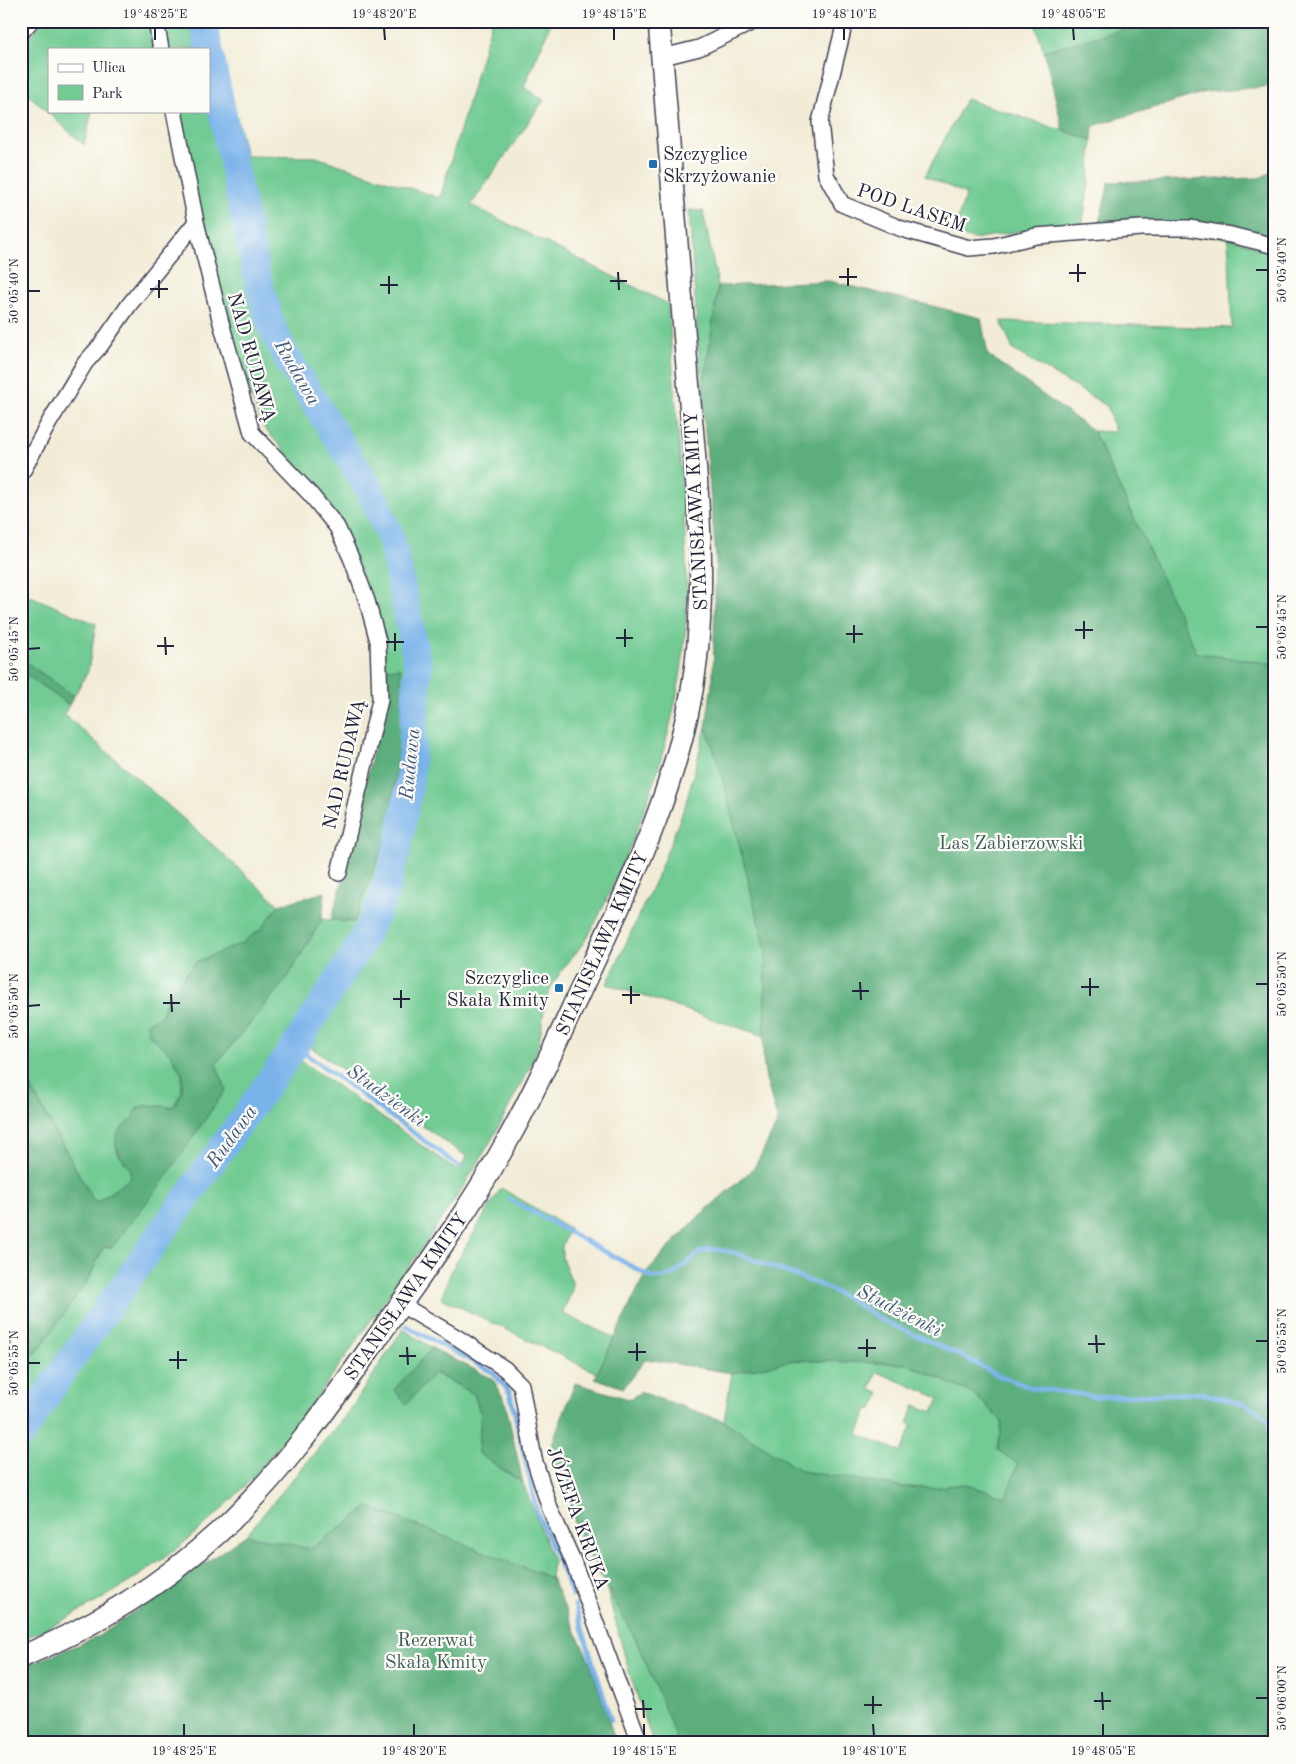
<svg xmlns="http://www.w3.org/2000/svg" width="1296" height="1764" font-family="'Old Standard TT',serif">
	<rect width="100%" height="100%" fill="#fdfcf7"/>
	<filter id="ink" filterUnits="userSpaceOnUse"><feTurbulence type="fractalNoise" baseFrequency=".02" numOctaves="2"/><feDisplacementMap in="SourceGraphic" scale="10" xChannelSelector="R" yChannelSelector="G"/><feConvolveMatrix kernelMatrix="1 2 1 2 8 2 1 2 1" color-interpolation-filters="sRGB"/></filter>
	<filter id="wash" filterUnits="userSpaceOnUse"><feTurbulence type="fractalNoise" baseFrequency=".0096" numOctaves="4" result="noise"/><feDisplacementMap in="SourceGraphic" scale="20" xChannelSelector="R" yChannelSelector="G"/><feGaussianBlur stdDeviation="1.12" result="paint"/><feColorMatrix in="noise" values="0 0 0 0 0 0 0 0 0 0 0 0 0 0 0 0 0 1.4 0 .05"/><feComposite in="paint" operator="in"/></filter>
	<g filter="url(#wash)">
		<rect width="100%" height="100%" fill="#f2ecd6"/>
		<path fill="#71cb93" stroke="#4a7667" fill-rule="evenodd" d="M 43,21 L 149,21 L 155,49 L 49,49 L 49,111 L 92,111 L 84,145 L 21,88 L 21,47 Z
			M 160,21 L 215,21 L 246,156 L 316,157 L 440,198 L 492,21 L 552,21 L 524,87 L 544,100 L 471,205 L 668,304 C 673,375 680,446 684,517 C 687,573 689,629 679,683 C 667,749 646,811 619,872 C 610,891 602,911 592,929 C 581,950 562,966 551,988 C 541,1009 543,1029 537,1049 C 530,1069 515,1094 506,1113 C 472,1179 428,1239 385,1300 C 343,1360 302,1422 253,1477 C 189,1549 108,1602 21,1640 L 21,1360 L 37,1352 L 90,1277 L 103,1247 L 112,1246 L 160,1185 L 226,1089 L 216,1064 L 288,977 L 322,919 L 354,922 L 401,668 L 387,669 L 377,618 L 343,529 L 316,486 L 263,427 L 244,379 L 218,293 L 179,111 L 209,111 L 209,49 L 166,49 ZM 309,1046 L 467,1157 L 458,1171 L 300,1060 Z
			M 1034,21 L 1154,21 L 1044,51 Z
			M 966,99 L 1092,140 L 1089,183 L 1082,228 L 1020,231 L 974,239 L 953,234 L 966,194 L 925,176 Z
			M 689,210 L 703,211 L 718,286 L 702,398 Z
			M 1228,238 L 1275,251 L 1275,664 L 1197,654 L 1093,431 L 1115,432 L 1107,406 L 1013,350 L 1001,321 L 1232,328 Z
			M 21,592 L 96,624 L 88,671 L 74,696 L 21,659 Z
			M 21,671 L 69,705 L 64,714 L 196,830 L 279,905 L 261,929 L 242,944 L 196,962 L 167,997 L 162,1015 L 146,1024 L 150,1036 L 171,1054 L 182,1074 L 182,1092 L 173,1107 L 149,1105 L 137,1108 L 133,1119 L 120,1130 L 117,1152 L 131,1170 L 130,1179 L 95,1203 L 21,1070 Z
			M 706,727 L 720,768 L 766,951 L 764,1036 L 607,984 L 658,874 L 685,806 Z
			M 501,1188 L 569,1228 L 562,1246 L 562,1258 L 572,1282 L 572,1292 L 562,1313 L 614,1338 L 597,1373 L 441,1298 L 452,1269 Z
			M 403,1329 L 432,1348 L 395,1390 L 406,1404 L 434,1373 L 474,1394 L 481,1415 L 478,1453 L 523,1483 L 553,1561 L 551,1578 L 369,1507 L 311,1549 L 246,1535 L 350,1410 Z
			M 794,1360 L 908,1364 L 974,1394 L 1002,1421 L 998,1450 L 1018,1464 L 1007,1497 L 963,1484 L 932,1488 L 902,1487 L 801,1471 L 724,1421 L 732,1373 ZM 877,1372 L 939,1398 L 933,1412 L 915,1405 L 908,1423 L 912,1425 L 901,1452 L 858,1434 L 868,1409 L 873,1409 L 880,1394 L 870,1389 Z
			M 605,1583 L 637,1642 L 679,1743 L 653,1743 L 630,1675 Z"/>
		<path fill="#5caf7d" stroke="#3f685c" d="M 1154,21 L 1275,21 L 1275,86 L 1206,92 L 1093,126 L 1092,140 L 1063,130 L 1044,51 Z
			M 1275,171 L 1275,242 L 1098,227 L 1109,182 L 1259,178 Z
			M 830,281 L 981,318 L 988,355 L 1093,431 L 1197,653 L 1275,664 L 1275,1743 L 679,1743 L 637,1642 L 581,1541 L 550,1449 L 575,1383 L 629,1399 L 641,1392 L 724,1421 L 801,1471 L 902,1487 L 932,1488 L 963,1484 L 1006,1497 L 1018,1464 L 998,1450 L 1002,1421 L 974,1394 L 907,1364 L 795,1360 L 732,1373 L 646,1359 L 623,1388 L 595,1378 L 646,1272 L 698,1217 L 754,1168 L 778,1122 L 766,1079 L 763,1060 L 766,951 L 720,768 L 706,727 L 713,676 L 716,558 L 702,398 L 718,286 Z
			M 21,659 L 74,696 L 69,705 L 21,671 Z
			M 401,668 L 401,726 L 389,831 L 354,922 L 331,920 L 348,863 L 383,705 L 387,669 Z
			M 325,892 L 322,919 L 288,977 L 216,1064 L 226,1089 L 160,1185 L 112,1247 L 103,1247 L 90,1277 L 37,1352 L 21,1360 L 21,1070 L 95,1203 L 130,1179 L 131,1170 C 122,1158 108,1144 121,1129 C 131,1118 132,1125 137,1108 L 149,1105 L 173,1107 L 182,1092 L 182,1074 L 171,1054 L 150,1036 L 146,1024 L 162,1015 L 167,997 L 196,962 L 242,943 L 261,929 L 279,905 Z
			M 432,1348 L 493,1379 L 505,1401 L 523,1483 L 478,1453 L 481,1415 L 474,1394 L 435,1373 L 406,1404 L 394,1390 Z
			M 369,1507 L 551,1578 L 590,1662 L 616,1743 L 21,1743 L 21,1668 L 97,1637 L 246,1535 L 311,1549 Z"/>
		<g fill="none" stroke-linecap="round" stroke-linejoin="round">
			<path stroke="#79b3ea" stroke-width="4.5" d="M 295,1046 L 460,1167
				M 509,1199 L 651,1277 L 662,1278 L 675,1273 L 700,1252 L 712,1249 L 733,1252 L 825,1287 L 852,1301 L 882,1320 L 962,1356 L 999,1376 L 1033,1388 L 1099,1397 L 1201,1393 L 1245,1404 L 1259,1412 L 1270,1423 L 1271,1441 L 1275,1451
				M 406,1326 L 494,1373 L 510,1393 L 537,1512 L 573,1596
				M 575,1605 L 611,1720"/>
			<path stroke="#79b3ea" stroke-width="28" d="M 21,1435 L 64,1369 L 295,1046 L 359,947 L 382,902 L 398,845 L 409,788 L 418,666 L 392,541 L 371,492 L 288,360 L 271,325 L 256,273 L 203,21"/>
		</g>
	</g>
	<g filter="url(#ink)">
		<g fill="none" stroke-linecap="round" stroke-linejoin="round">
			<defs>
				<path id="street" d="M 156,21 L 161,49
					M 843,21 L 843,30 L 820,122 L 826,175 L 842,204 L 902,229 L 969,248 L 994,246 L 1036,236 L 1141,228 L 1189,228 L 1231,235 L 1275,246
					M 663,57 L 699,48 L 755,21
					M 174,111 L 196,222 L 220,319 L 252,433 L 311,495 L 337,527 L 352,560 L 367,601 L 378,641 L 380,700 L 339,873
					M 21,474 L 50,421 L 85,363 L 101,345 L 129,305 L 196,222
					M 400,1304 L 458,1338 L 505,1369 L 521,1385 L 534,1459 L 550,1509 L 573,1561 L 640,1743"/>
				<path id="secondary" d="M 21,28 L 27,21
					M 21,1657 C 93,1627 163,1584 220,1531 C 280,1475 328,1408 375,1341 C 418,1279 464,1218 501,1152 C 534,1095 560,1034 588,974 C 635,874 683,773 696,663 C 707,568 696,473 688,379 C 679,260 669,141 659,21"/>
			</defs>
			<use href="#street" stroke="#414052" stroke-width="18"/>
			<use href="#secondary" stroke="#414052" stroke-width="24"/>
			<use href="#street" stroke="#fff" stroke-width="15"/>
			<use href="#secondary" stroke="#fff" stroke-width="21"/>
		</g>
	</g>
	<path fill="none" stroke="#22223b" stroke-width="2" d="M 155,28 L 155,40M 384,28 L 385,40M 614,28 L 614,40M 844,28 L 844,40M 1073,28 L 1074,40M 1078,264 L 1078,282M 848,268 L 848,286M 1256,270 L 1268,270M 618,272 L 619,290M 1069,273 L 1086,273M 389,276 L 389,294M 839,277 L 857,277M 159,280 L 159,298M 610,281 L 627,281M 380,285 L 398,285M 150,289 L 168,289M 28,291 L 40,291M 1084,621 L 1084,639M 854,625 L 854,643M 1256,627 L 1268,627M 625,629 L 625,647M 1075,630 L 1093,630M 395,633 L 395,651M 846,634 L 863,634M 165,637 L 166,655M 616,638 L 633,638M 386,642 L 404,642M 157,646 L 174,646M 28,649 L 40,648M 1090,978 L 1090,996M 860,982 L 861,1000M 1256,984 L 1268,984M 631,986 L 631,1004M 1081,987 L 1099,987M 401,990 L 401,1008M 852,991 L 869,991M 171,994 L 172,1012M 622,995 L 640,995M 393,999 L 410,999M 163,1003 L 180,1003M 28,1006 L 40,1005M 1096,1335 L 1097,1353M 867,1339 L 867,1357M 1256,1341 L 1268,1341M 637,1343 L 637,1361M 1088,1344 L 1105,1344M 407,1347 L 408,1365M 858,1348 L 876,1348M 178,1351 L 178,1369M 628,1352 L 646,1352M 399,1356 L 416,1356M 169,1360 L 187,1360M 28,1363 L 40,1363M 1102,1692 L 1103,1710M 873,1696 L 873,1714M 1256,1698 L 1268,1698M 643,1700 L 644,1718M 1094,1701 L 1111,1701M 864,1705 L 882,1705M 635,1709 L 652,1709M 184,1724 L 184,1736M 414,1724 L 414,1736M 644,1724 L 644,1736M 873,1724 L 874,1736M 1103,1724 L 1103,1736"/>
	<g fill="#1f6fb2" stroke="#fdfcf7" stroke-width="2">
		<rect x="648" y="159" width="10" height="10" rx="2.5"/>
		<rect x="554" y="983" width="10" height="10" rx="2.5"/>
	</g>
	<g text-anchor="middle" stroke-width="4.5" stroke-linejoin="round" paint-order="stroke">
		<g font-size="19" fill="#22223b" stroke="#fdfcf7" text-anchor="start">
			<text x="663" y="160">Szczyglice<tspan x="663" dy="22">Skrzyżowanie</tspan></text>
			<text x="549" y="984" text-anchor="end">Szczyglice<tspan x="549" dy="22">Skała Kmity</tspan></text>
		</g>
		<g font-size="19" fill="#22223b" stroke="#fdfcf7">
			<text transform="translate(912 207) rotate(19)" y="7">POD LASEM</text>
			<text transform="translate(253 357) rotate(74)" y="7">NAD RUDAWĄ</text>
			<text transform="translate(695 511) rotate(-93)" y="7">STANISŁAWA KMITY</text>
			<text transform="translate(343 764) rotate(-77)" y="7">NAD RUDAWĄ</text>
			<text transform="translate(601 943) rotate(-66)" y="7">STANISŁAWA KMITY</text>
			<text transform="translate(405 1296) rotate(-55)" y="7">STANISŁAWA KMITY</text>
			<text transform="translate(579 1518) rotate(70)" y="7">JÓZEFA KRUKA</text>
		</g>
		<g font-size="19" fill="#3e5d5a" stroke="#fdfcf7">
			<text x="1011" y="849">Las Zabierzowski</text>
			<text x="436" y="1646">Rezerwat<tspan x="436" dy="22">Skała Kmity</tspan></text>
		</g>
		<g font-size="20" font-style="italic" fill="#455c81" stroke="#fdfcf7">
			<text transform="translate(298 372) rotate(60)" y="7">Rudawa</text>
			<text transform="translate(409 764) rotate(-84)" y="7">Rudawa</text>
			<text transform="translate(387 1095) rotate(36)" y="7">Studzienki</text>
			<text transform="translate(231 1136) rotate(-54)" y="7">Rudawa</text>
			<text transform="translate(900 1310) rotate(27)" y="7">Studzienki</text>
		</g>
	</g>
	<rect width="1296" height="1764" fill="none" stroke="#fdfcf7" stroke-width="55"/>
	<rect x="48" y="48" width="162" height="65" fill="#fdfcf7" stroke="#a5a5ac"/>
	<rect x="58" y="64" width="25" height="8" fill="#ffffff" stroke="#a5a5ac"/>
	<text x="92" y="72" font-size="15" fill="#22223b">Ulica</text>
	<rect x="58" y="85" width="25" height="15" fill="#71cb93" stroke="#a5a5ac"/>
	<text x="92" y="98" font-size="15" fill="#22223b">Park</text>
	<rect x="28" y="28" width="1240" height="1708" fill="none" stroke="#22223b" stroke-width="2"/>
	<g font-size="12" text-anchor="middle" fill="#22223b">
		<text x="155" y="18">19°48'25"E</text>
		<text x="384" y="18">19°48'20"E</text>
		<text x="614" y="18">19°48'15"E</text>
		<text x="844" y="18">19°48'10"E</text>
		<text x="1073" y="18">19°48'05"E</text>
		<text transform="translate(1282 270) rotate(-90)" y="4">50°05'40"N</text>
		<text transform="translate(14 291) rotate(-90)" y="4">50°05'40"N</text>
		<text transform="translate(1282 627) rotate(-90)" y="4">50°05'45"N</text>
		<text transform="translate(14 649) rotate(-90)" y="4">50°05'45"N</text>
		<text transform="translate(1282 984) rotate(-90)" y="4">50°05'50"N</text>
		<text transform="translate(14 1006) rotate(-90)" y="4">50°05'50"N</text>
		<text transform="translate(1282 1341) rotate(-90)" y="4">50°05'55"N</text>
		<text transform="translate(14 1363) rotate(-90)" y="4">50°05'55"N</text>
		<text transform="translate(1282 1698) rotate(-90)" y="4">50°06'00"N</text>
		<text x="184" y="1755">19°48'25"E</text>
		<text x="414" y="1755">19°48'20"E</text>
		<text x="644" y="1755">19°48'15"E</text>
		<text x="874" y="1755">19°48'10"E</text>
		<text x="1103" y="1755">19°48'05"E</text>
	</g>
</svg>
